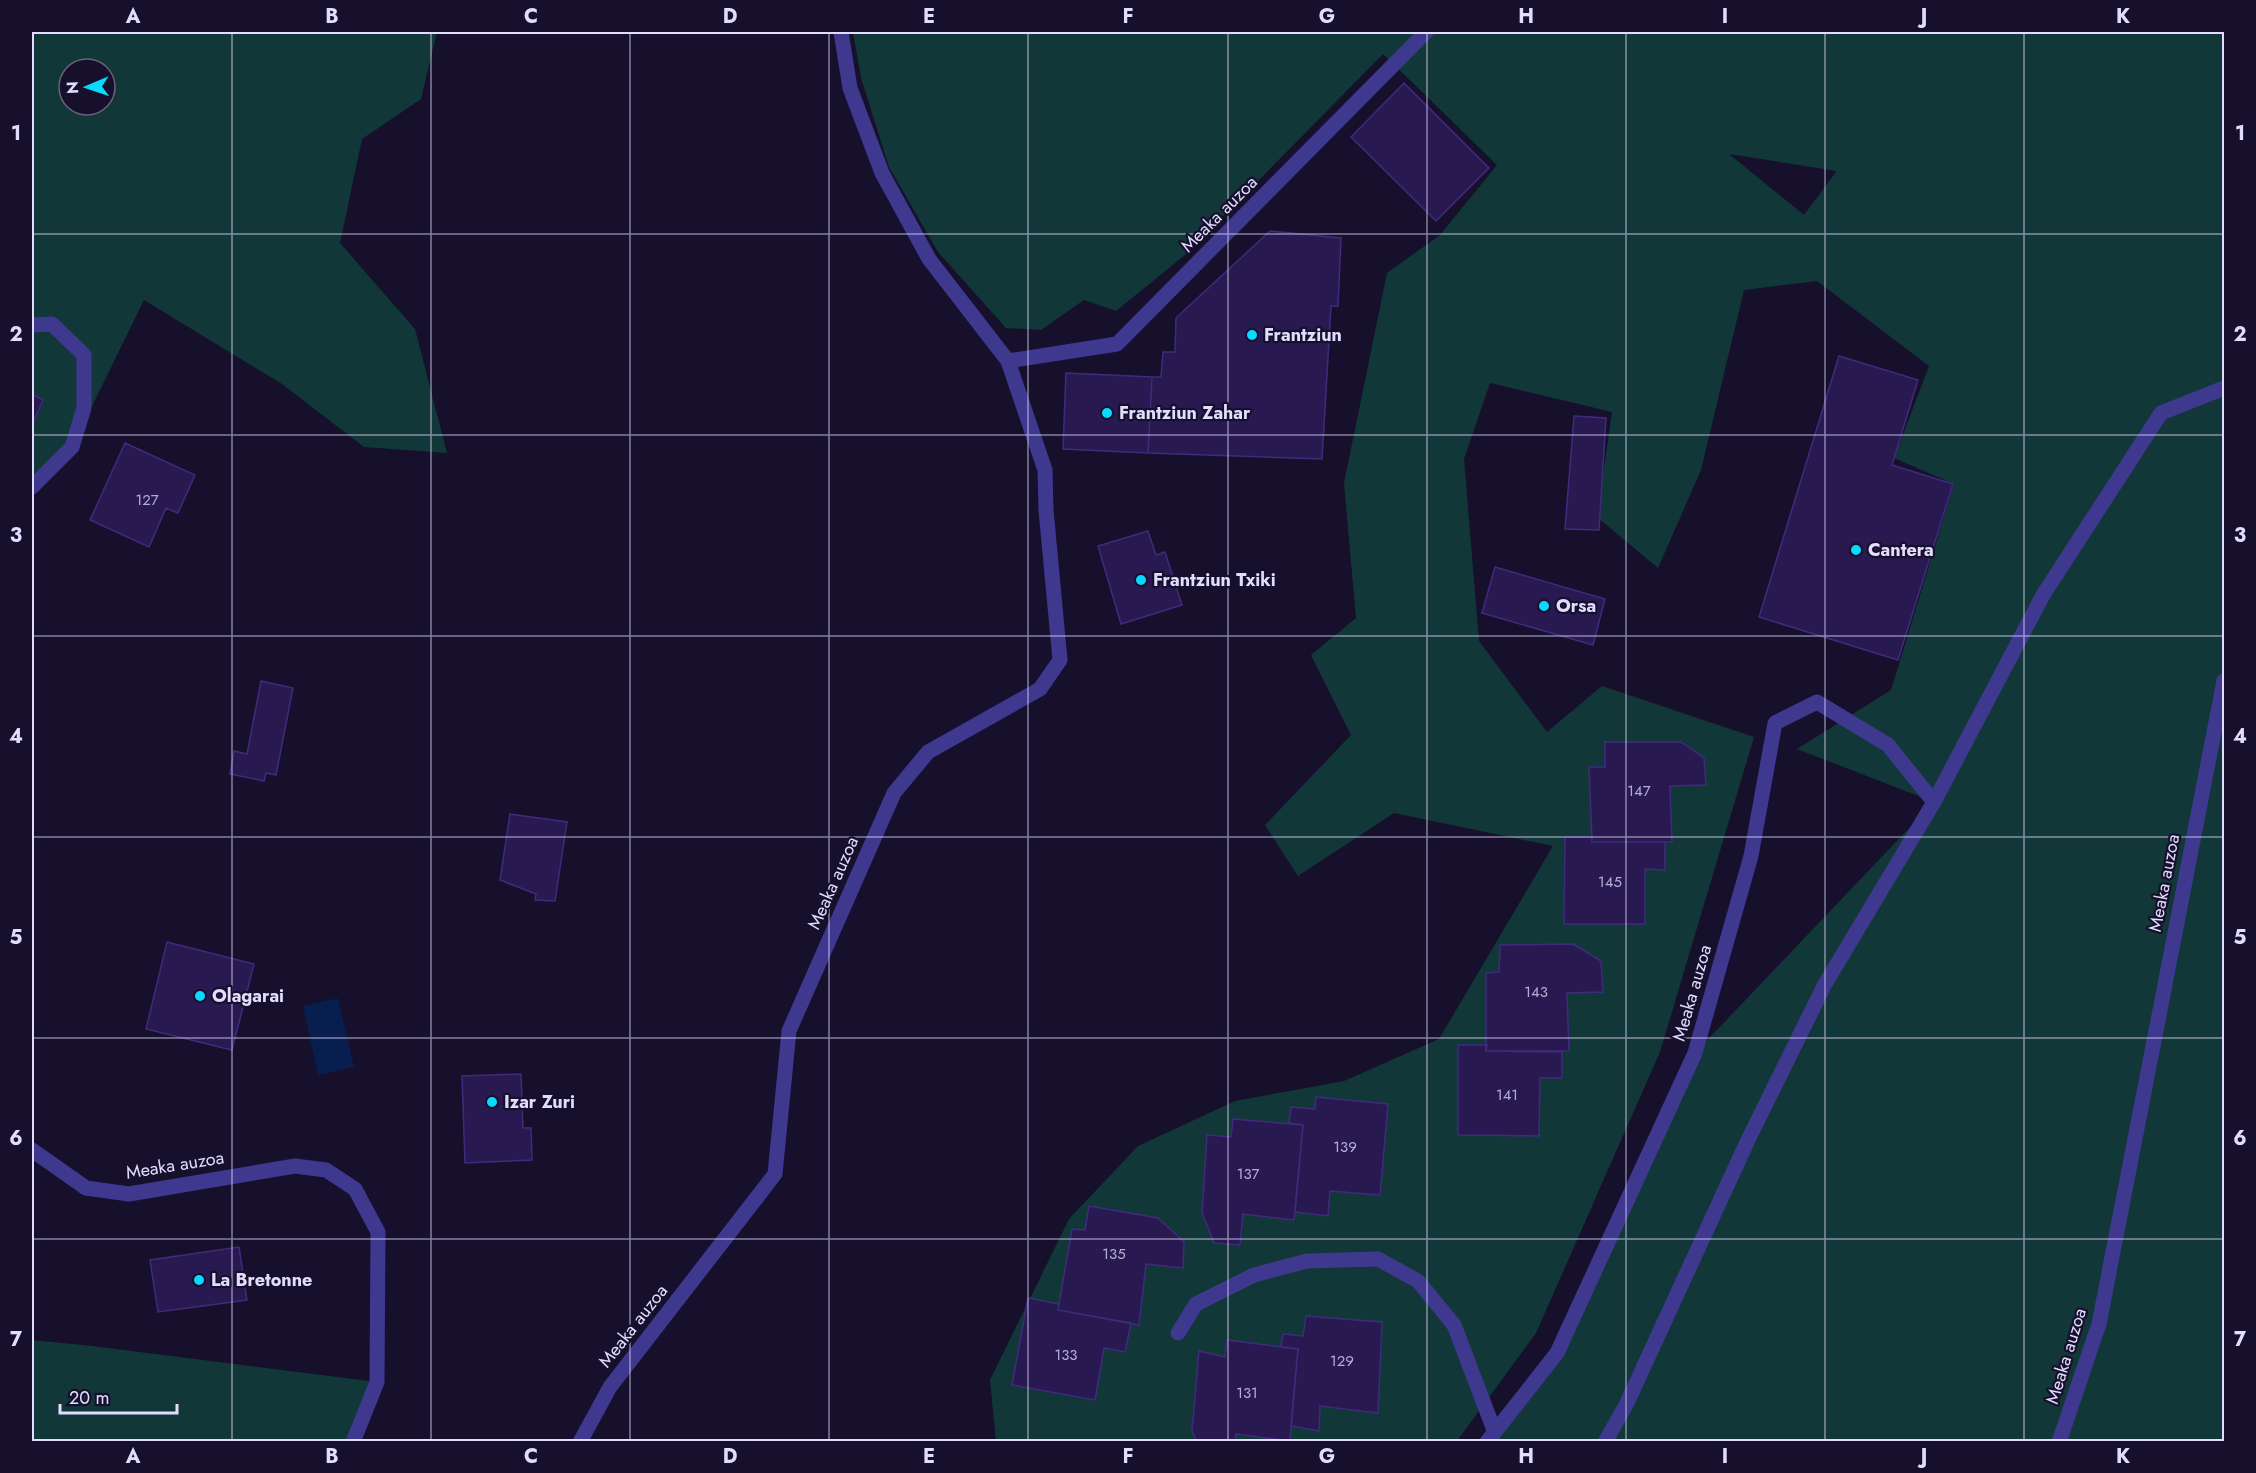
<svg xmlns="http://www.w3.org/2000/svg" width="2256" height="1473" font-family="Jost,sans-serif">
	<rect width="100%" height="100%" fill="#16102d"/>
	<path fill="#123738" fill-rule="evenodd" d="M 32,32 L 437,32 L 421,99 L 362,139 L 340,243 L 415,329 L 447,453 L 364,447 L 282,384 L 144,300 L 72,447 L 32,491 ZM 69,69 L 105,69 L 105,105 L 69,105 Z
		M 853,32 L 2224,32 L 2224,1441 L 1487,1441 L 1557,1353 L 1695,1053 L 1934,802 L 1797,749 L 1891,690 L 1954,484 L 1894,458 L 1929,366 L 1817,281 L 1744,290 L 1701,470 L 1658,568 L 1597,517 L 1612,412 L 1490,383 L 1464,459 L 1479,641 L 1547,732 L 1602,686 L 1754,737 L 1660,1052 L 1536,1333 L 1457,1441 L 996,1441 L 990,1380 L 1069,1219 L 1138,1146 L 1235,1101 L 1344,1081 L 1439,1039 L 1553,846 L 1394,813 L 1298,876 L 1265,825 L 1351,735 L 1311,655 L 1356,618 L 1344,483 L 1387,273 L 1440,235 L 1497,165 L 1383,54 L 1185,255 L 1116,311 L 1084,300 L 1041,330 L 1006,328 L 938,252 L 889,167 L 861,78 ZM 1729,154 L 1836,171 L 1836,172 L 1804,215 Z
		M 32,1340 L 92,1346 L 377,1382 L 357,1441 L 32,1441 Z"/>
	<path fill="#071e4f" d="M 338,998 L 354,1067 L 318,1075 L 303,1006 Z"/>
	<path fill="#281a50" stroke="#3f2b7d" stroke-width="1.5" d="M 1404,83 L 1489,168 L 1436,221 L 1351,137 Z
		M 1270,231 L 1341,238 L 1338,306 L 1331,306 L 1322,459 L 1148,453 L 1152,377 L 1161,377 L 1163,352 L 1175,352 L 1176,318 Z
		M 1839,356 L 1918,380 L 1892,465 L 1953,484 L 1898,660 L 1759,617 Z
		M 1066,373 L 1152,377 L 1148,453 L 1063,449 Z
		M 32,394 L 43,400 L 32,425 Z
		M 1574,416 L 1606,418 L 1599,530 L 1565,529 Z
		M 125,443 L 195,475 L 178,513 L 166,508 L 149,547 L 90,520 Z
		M 1148,531 L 1156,555 L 1165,552 L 1182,605 L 1121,624 L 1098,546 Z
		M 1495,567 L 1605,599 L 1593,645 L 1482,613 Z
		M 261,681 L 293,688 L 276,775 L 266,773 L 264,781 L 230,774 L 234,751 L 247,754 Z
		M 1605,742 L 1681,742 L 1704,758 L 1706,785 L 1670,786 L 1672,842 L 1592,842 L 1589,767 L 1605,767 Z
		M 510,814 L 567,822 L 555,901 L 535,900 L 536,894 L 500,880 Z
		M 1565,837 L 1592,837 L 1592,842 L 1665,842 L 1665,870 L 1645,869 L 1645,924 L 1564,924 Z
		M 167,942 L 254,964 L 232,1050 L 146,1029 Z
		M 1573,944 L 1601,961 L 1603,992 L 1567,993 L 1569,1051 L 1486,1051 L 1486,973 L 1499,972 L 1500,945 Z
		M 1458,1045 L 1487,1045 L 1486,1051 L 1562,1052 L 1562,1078 L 1540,1078 L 1539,1136 L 1458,1135 Z
		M 521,1074 L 523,1128 L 531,1128 L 532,1160 L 465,1163 L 462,1076 Z
		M 1316,1097 L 1388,1104 L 1380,1195 L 1330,1191 L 1328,1216 L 1295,1212 L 1303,1125 L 1289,1123 L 1291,1107 L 1315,1109 Z
		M 1233,1119 L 1303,1125 L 1294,1220 L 1243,1214 L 1240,1245 L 1214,1243 L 1202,1213 L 1207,1135 L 1231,1137 Z
		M 1089,1206 L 1158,1218 L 1184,1242 L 1183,1268 L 1146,1264 L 1139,1325 L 1058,1310 L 1072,1229 L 1085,1230 Z
		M 239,1247 L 247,1300 L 158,1312 L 150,1260 Z
		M 1028,1298 L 1059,1304 L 1058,1310 L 1131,1323 L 1125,1352 L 1104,1348 L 1095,1400 L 1012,1385 Z
		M 1306,1316 L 1382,1322 L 1378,1413 L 1320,1406 L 1319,1431 L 1291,1426 L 1298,1349 L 1281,1347 L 1283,1334 L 1303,1336 Z
		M 1227,1340 L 1298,1349 L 1290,1441 L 1236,1434 L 1235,1442 L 1197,1442 L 1192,1431 L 1199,1351 L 1225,1357 Z"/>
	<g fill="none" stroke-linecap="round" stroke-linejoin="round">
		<path stroke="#3f388f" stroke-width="15" d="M 841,32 L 850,88 L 882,173 L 929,259 L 1008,361
			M 32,325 L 52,324 L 84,355 L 84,408 L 72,447 L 32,487
			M 32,1150 L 86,1188 L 129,1194 L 295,1166 L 326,1170 L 355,1189 L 378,1232 L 377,1382 L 353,1442
			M 1178,1333 L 1196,1304 L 1254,1275 L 1307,1261 L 1378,1259 L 1418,1281 L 1454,1325 L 1494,1430
			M 580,1442 L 610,1387 L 775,1174 L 789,1031 L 894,793 L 928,752 L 1040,689 L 1060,660 L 1046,510 L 1045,470 L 1008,361 L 1117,344 L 1426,32
			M 1487,1442 L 1557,1353 L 1695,1053 L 1751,856 L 1775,723 L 1817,702 L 1888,745 L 1934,802
			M 1605,1442 L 1626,1405 L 1748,1140 L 1825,984 L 1934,802 L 2043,595 L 2161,413 L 2224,388
			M 2059,1442 L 2099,1324 L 2224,681"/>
	</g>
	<path fill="none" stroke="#e2dcff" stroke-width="1.5" stroke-opacity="0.55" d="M 232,32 L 232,1442M 431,32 L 431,1442M 630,32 L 630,1442M 829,32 L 829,1442M 1028,32 L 1028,1442M 1228,32 L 1228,1442M 1427,32 L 1427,1442M 1626,32 L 1626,1442M 1825,32 L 1825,1442M 2024,32 L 2024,1442M 32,234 L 2224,234M 32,435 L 2224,435M 32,636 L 2224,636M 32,837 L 2224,837M 32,1038 L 2224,1038M 32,1239 L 2224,1239"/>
	<g fill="#08daff" stroke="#16102d" stroke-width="2">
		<circle cx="1252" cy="335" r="6"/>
		<circle cx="1107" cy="413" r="6"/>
		<circle cx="1856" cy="550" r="6"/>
		<circle cx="1141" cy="580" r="6"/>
		<circle cx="1544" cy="606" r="6"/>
		<circle cx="200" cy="996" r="6"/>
		<circle cx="492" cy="1102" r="6"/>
		<circle cx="199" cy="1280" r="6"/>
	</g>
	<g text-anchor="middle" stroke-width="4.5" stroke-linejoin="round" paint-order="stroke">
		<g font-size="15" fill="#b4acd3">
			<text x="147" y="505">127</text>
			<text x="1639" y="796">147</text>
			<text x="1610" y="887">145</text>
			<text x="1536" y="997">143</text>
			<text x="1507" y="1100">141</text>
			<text x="1345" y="1152">139</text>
			<text x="1248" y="1179">137</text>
			<text x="1114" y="1259">135</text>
			<text x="1066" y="1360">133</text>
			<text x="1342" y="1366">129</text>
			<text x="1247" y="1398">131</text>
		</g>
		<g font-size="18" fill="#e2dcff" stroke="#16102d">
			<text transform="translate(1219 214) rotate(-45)" y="6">Meaka auzoa</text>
			<text transform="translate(833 883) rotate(-66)" y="6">Meaka auzoa</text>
			<text transform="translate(2164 883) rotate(-79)" y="6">Meaka auzoa</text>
			<text transform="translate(1692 993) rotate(-74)" y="6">Meaka auzoa</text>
			<text transform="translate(175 1165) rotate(-9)" y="6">Meaka auzoa</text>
			<text transform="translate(633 1326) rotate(-52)" y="6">Meaka auzoa</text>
			<text transform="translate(2066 1356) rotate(-73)" y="6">Meaka auzoa</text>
		</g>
		<g font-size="18" font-weight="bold" fill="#e2dcff" stroke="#16102d" text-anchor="start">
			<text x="1264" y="341">Frantziun</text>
			<text x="1119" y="419">Frantziun Zahar</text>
			<text x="1868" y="556">Cantera</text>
			<text x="1153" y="586">Frantziun Txiki</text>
			<text x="1556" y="612">Orsa</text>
			<text x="212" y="1002">Olagarai</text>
			<text x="504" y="1108">Izar Zuri</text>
			<text x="211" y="1286">La Bretonne</text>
		</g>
	</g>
	<rect width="2256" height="1473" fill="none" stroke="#16102d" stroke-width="66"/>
	<g transform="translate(87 87) rotate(268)"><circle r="28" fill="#16102d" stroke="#686281" stroke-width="1.5"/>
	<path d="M0-4.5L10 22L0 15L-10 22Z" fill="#08daff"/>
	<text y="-9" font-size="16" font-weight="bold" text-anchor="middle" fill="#e2dcff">N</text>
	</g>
	<path d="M60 1404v9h117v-9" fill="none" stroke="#e2dcff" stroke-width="3"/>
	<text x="69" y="1404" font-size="18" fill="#e2dcff" stroke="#16102d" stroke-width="4.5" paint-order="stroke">20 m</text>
	<rect x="33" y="33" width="2190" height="1407" fill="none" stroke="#e2dcff" stroke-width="2"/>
	<g font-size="20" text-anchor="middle" font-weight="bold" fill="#e2dcff">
		<text x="133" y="23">A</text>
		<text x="332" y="23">B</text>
		<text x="531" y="23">C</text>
		<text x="730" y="23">D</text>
		<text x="929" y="23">E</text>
		<text x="1128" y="23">F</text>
		<text x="1327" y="23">G</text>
		<text x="1526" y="23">H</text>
		<text x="1725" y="23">I</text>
		<text x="1924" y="23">J</text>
		<text x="2123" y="23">K</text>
		<text x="16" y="140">1</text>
		<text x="2240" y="140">1</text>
		<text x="16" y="341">2</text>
		<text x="2240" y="341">2</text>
		<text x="16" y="542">3</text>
		<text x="2240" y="542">3</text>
		<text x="16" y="743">4</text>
		<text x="2240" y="743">4</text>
		<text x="16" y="944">5</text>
		<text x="2240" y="944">5</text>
		<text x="16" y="1145">6</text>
		<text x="2240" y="1145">6</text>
		<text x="16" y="1346">7</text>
		<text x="2240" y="1346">7</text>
		<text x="133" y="1463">A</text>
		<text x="332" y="1463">B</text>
		<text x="531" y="1463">C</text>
		<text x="730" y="1463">D</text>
		<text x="929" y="1463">E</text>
		<text x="1128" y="1463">F</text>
		<text x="1327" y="1463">G</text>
		<text x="1526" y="1463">H</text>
		<text x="1725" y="1463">I</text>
		<text x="1924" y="1463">J</text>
		<text x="2123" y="1463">K</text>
	</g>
</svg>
